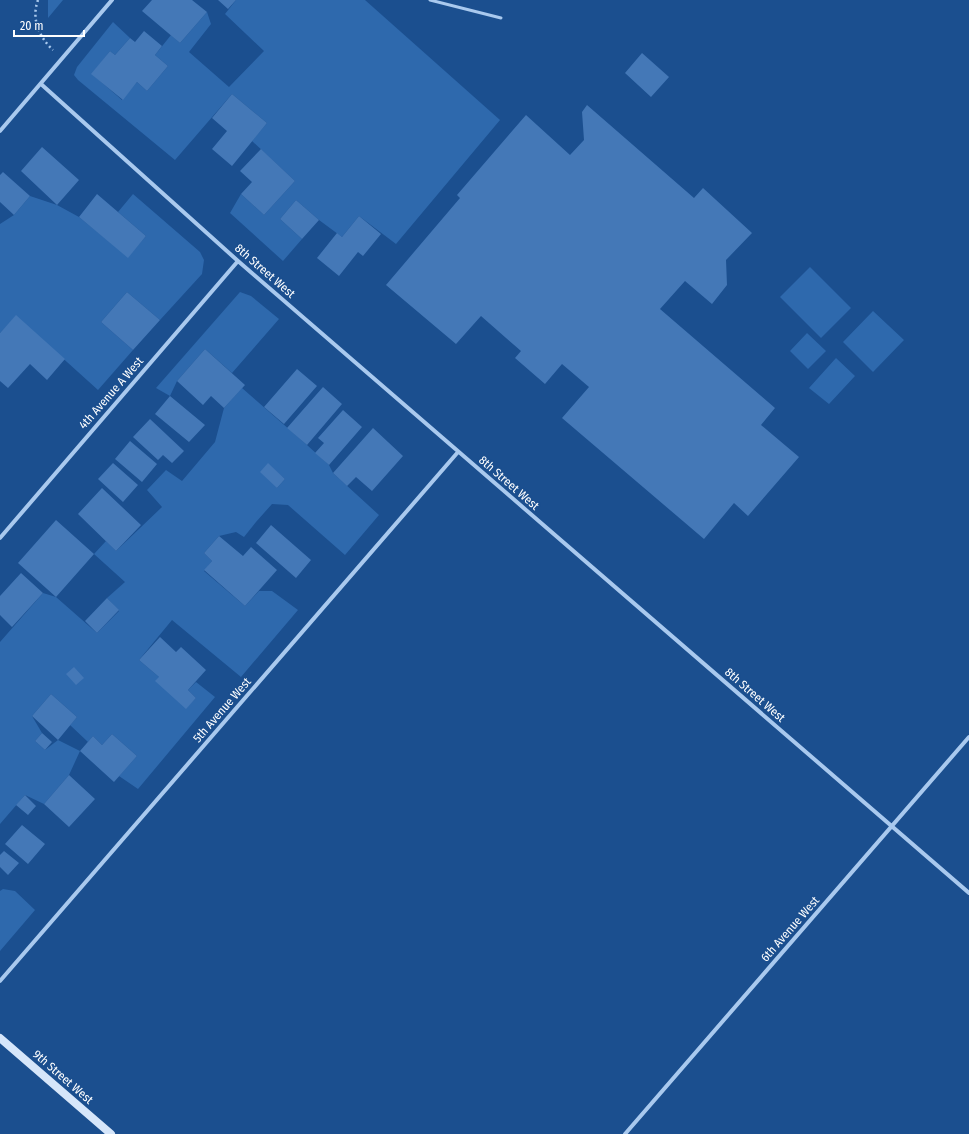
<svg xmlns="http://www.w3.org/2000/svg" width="969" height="1134" font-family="'Fira Sans Condensed',sans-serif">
	<rect width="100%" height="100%" fill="#1b4f8f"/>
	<path fill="#2e69ad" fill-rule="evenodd" d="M 48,0 L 63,0 L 48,18 Z
		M 236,0 L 365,0 L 500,120 L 396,244 L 359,216 L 342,237 L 319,220 L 296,200 L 280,219 L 302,239 L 283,261 L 230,213 L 241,194 L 264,215 L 295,181 L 252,141 L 267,123 L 232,94 L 175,160 L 78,80 L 74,75 L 77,67 L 113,22 L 130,38 L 115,55 L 110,51 L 92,74 L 122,100 L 137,82 L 147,91 L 168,66 L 155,55 L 171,35 L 180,43 L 207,12 L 211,24 L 189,52 L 229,87 L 264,51 L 225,14 Z
		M 133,194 L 200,252 L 204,260 L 202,274 L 160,320 L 127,292 L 101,322 L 133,350 L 98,390 L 16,316 L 0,333 L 0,224 L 14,215 L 30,196 L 57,205 L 79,217 L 128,257 L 146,236 L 118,212 Z
		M 810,267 L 851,308 L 821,338 L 780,297 Z
		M 240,292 L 251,296 L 279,319 L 232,373 L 205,349 L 177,381 L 170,396 L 156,388 Z
		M 873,311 L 904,340 L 873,372 L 843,342 Z
		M 807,333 L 826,351 L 808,369 L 790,351 Z
		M 836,358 L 855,376 L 829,404 L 809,388 Z
		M 242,388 L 307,445 L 329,465 L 333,473 L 379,515 L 345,555 L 288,505 L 272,504 L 256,522 L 244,537 L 236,532 L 219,536 L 204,553 L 212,561 L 204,571 L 245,606 L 259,591 L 272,591 L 298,610 L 241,677 L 172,620 L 139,660 L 159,677 L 186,708 L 196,698 L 188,690 L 196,682 L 215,697 L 138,789 L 119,776 L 137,756 L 112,734 L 102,745 L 93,736 L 88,742 L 70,725 L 77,717 L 51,694 L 32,716 L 42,733 L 35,741 L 45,750 L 58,740 L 80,751 L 69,775 L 44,804 L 25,795 L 0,824 L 0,642 L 43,593 L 56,597 L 97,633 L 119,611 L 107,598 L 125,582 L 94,554 L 106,541 L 116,551 L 162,507 L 147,490 L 166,470 L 182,481 L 215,442 L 224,408 ZM 268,464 L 285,479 L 277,488 Z
		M 3,889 L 15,891 L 35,910 L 0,951 L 0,891 Z"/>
	<path fill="#4478b7" d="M 152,0 L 192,0 L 207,12 L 180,43 L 142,11 Z
		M 218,0 L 236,0 L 228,9 Z
		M 144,31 L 162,46 L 155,55 L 168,66 L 147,91 L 137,82 L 123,100 L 91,74 L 110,51 L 115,55 L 130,38 L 135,42 Z
		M 642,53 L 669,77 L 651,97 L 625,73 Z
		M 232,94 L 267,123 L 232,166 L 212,149 L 227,131 L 212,118 Z
		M 587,105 L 694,198 L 703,188 L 752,233 L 726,260 L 727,285 L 712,304 L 685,281 L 660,309 L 775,408 L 761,425 L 799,457 L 748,516 L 734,503 L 704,539 L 562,418 L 589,387 L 562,364 L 545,384 L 515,358 L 521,351 L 481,316 L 456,344 L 386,285 L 460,198 L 457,195 L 526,115 L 570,155 L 584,140 L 582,112 Z
		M 42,147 L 79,180 L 57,205 L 21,171 Z
		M 261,149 L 295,181 L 264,215 L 241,194 L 252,182 L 240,171 Z
		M 3,172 L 30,196 L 14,215 L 0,202 L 0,175 Z
		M 97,194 L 146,236 L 128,258 L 79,217 Z
		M 296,200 L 319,220 L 302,239 L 280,219 Z
		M 359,216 L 381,234 L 363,256 L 358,252 L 339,276 L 317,258 L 337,233 L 342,237 Z
		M 127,292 L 160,320 L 133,350 L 101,322 Z
		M 16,315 L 65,359 L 47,380 L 30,364 L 8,388 L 0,381 L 0,333 Z
		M 205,349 L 245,385 L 224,408 L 211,396 L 203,405 L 177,381 Z
		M 297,369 L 317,386 L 284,424 L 264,407 Z
		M 323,387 L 342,404 L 307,445 L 287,428 Z
		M 170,396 L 205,425 L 189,442 L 155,414 Z
		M 343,410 L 362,427 L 329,465 L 315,453 L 324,443 L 318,438 Z
		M 150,419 L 184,451 L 172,463 L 163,455 L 158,460 L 133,437 Z
		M 373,428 L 403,456 L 372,491 L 356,477 L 347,486 L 333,473 Z
		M 130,441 L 157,464 L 142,482 L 115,459 Z
		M 113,463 L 138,485 L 123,502 L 98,479 Z
		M 268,463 L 285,479 L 277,488 L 260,472 Z
		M 102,488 L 141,525 L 116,551 L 78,514 Z
		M 56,520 L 94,554 L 56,597 L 18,563 Z
		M 271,525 L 311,560 L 296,578 L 256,543 Z
		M 219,536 L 243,556 L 251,547 L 277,570 L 245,606 L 204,570 L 212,561 L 204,553 Z
		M 21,573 L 43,593 L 12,627 L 0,615 L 0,596 Z
		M 107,598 L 119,610 L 97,633 L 85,621 Z
		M 160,637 L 176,652 L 181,647 L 206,670 L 188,690 L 196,698 L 186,709 L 155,681 L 159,677 L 139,660 Z
		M 74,667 L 84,678 L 76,685 L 66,674 Z
		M 51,694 L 77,717 L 58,740 L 32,716 Z
		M 42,733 L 52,742 L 45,750 L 35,741 Z
		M 112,734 L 137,756 L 114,782 L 80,751 L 93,736 L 102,745 Z
		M 69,775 L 95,799 L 69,827 L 44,804 Z
		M 25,795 L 36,806 L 28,815 L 16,805 Z
		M 22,825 L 45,844 L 28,864 L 5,844 Z
		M 4,851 L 19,863 L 8,875 L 0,867 L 0,855 Z"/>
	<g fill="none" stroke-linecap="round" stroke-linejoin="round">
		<path stroke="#a9c9ee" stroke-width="2.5" stroke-dasharray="2 3" stroke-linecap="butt" d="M 38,0 C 31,19 39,37 53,50"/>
		<path stroke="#a9c9ee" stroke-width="3" d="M 430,0 L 501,18"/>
		<path stroke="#a9c9ee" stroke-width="4" d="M 41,84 L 238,261 L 969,893
			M 0,131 L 112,0
			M 0,538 L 238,261
			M 0,981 L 458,452
			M 625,1134 L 969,737"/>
		<path stroke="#d6e6fa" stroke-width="8" d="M 0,1038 L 111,1134"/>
	</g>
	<g text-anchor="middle" stroke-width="3.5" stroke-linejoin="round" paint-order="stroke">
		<g font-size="12" fill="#fff" stroke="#1b4f8f">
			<text transform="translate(265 271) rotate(41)" y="4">8th Street West</text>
			<text transform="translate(111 393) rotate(-49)" y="4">4th Avenue A West</text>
			<text transform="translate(509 483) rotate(41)" y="4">8th Street West</text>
			<text transform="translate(755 695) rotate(41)" y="4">8th Street West</text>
			<text transform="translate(222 710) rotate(-49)" y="4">5th Avenue West</text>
			<text transform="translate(790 929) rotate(-49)" y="4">6th Avenue West</text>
			<text transform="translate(63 1077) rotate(41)" y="4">9th Street West</text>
		</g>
	</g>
	<path d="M14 30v6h70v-6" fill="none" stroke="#ffffff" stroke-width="2"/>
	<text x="20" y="30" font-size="12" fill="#ffffff" stroke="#1b4f8f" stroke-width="3" paint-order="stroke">20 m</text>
</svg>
